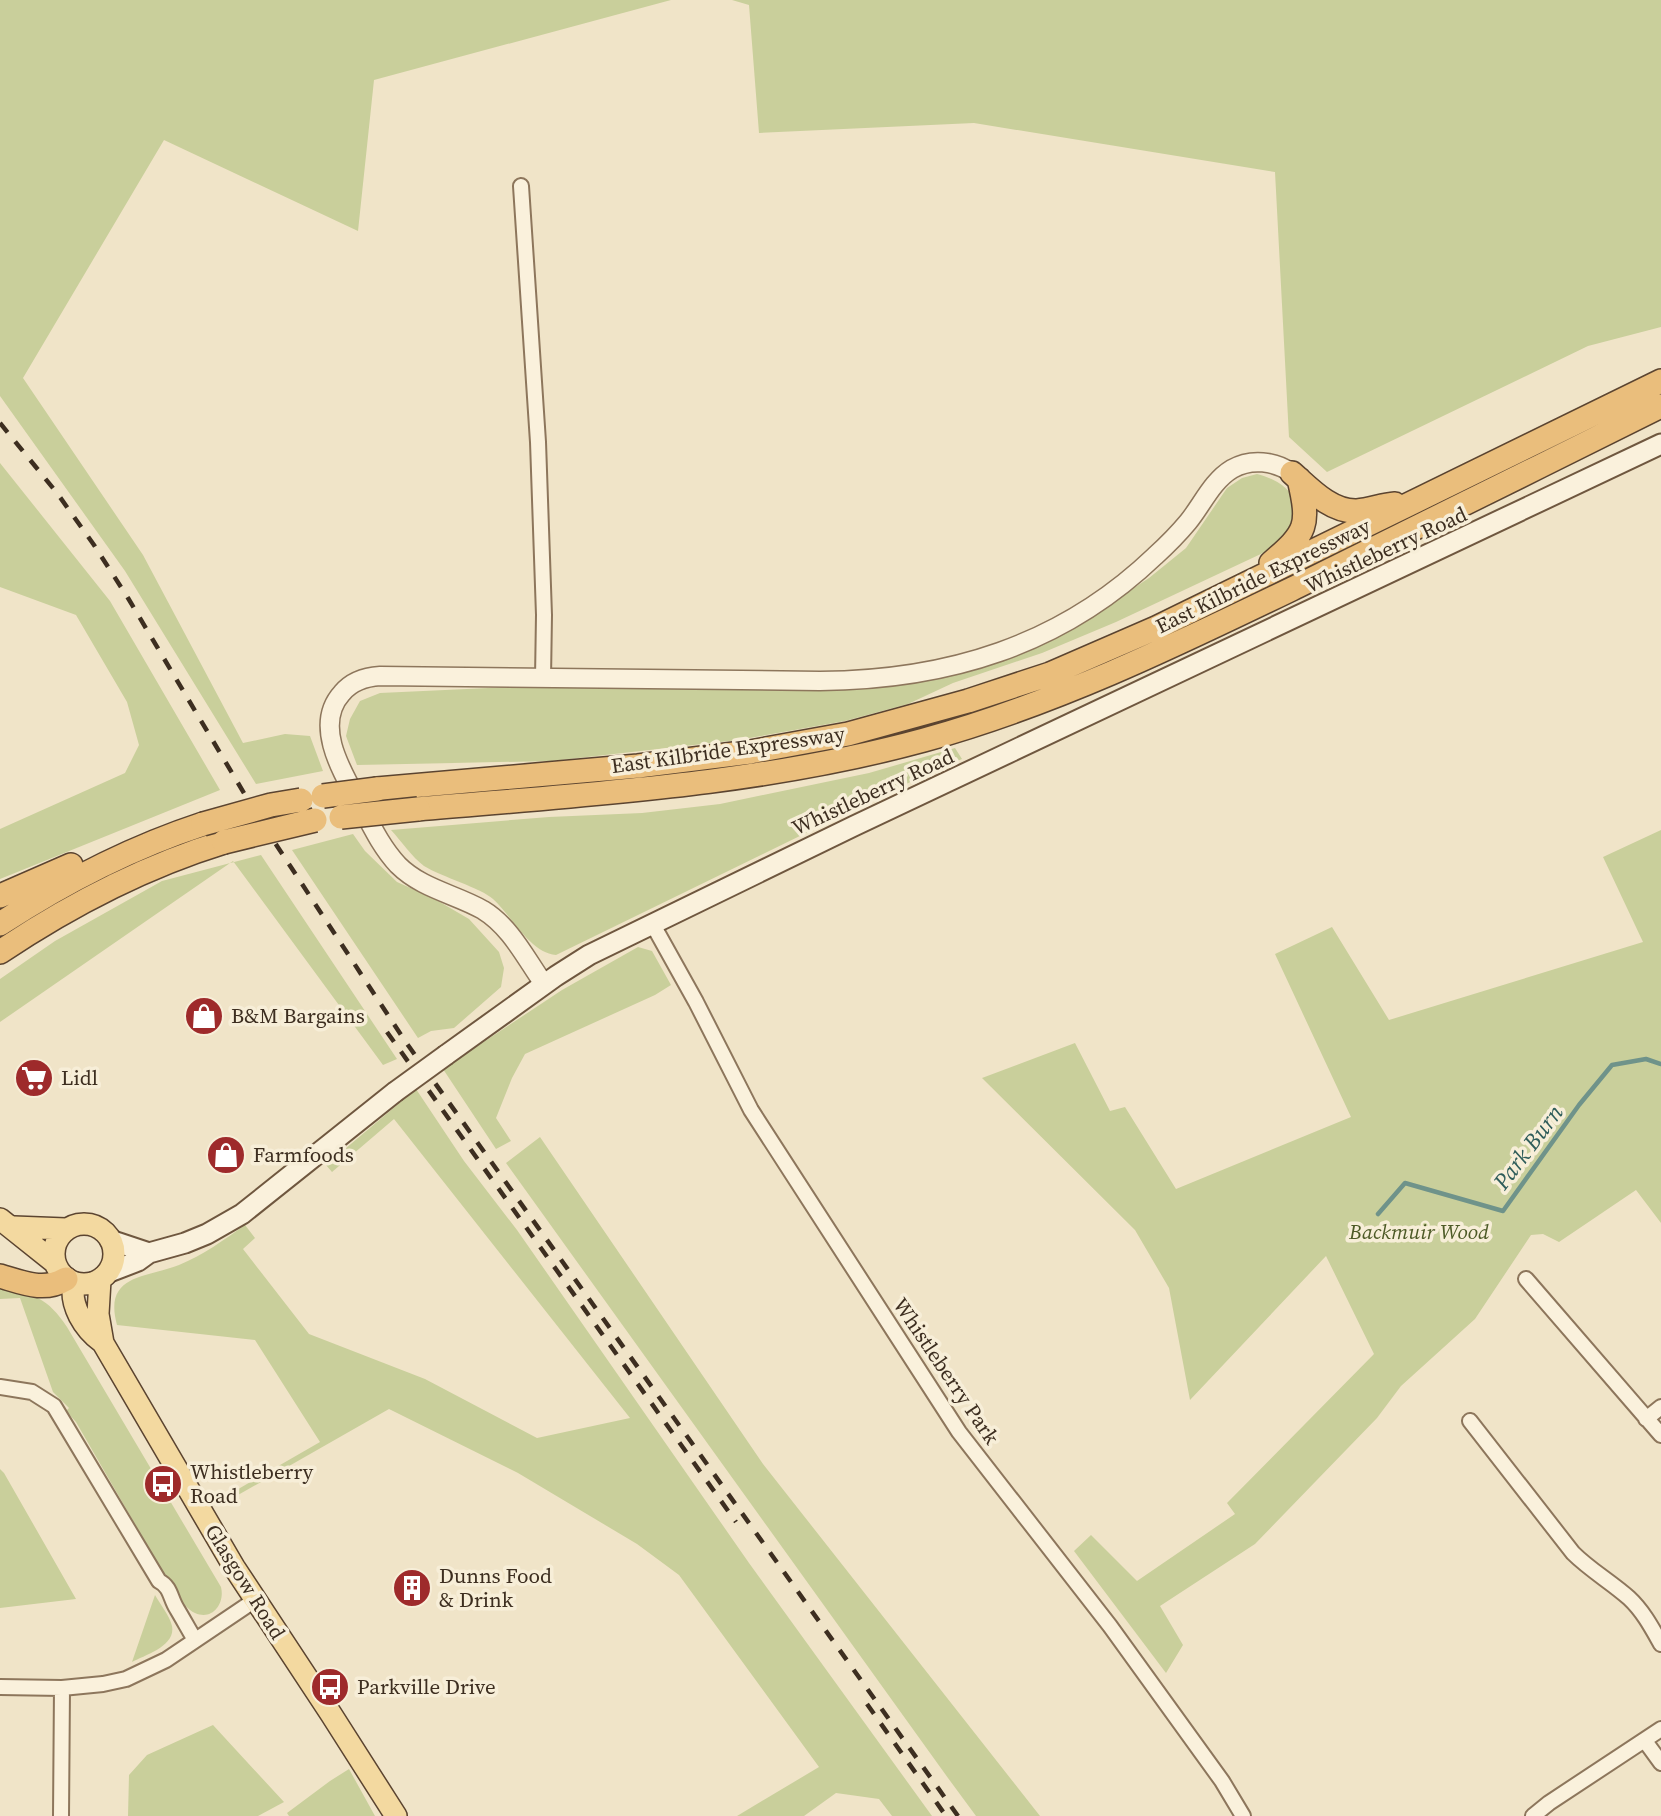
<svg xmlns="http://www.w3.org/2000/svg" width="1661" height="1816" font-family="'Source Serif 4',serif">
	<rect width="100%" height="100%" fill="#f0e4c8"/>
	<path fill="#c9cf9b" d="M 0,0 L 671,0 L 374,80 L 358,231 L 164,140 L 23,378 L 143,555 L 243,743 L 285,734 L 310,736 L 323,771 L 256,784 L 125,571 L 0,396 Z
		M 732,0 L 1661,0 L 1661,327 L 1588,346 L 1327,472 L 1289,437 L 1275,172 L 974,123 L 759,133 L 749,5 Z
		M 0,463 L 110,601 L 220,790 L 0,879 L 0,829 L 125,773 L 139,745 L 127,702 L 76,615 L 0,587 Z
		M 1257,474 C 1277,479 1301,492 1295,519 C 1293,527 1286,536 1282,544 L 1116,622 L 1042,653 L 953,683 L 908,704 L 845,721 L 738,740 L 552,761 L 357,765 L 346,736 L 350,719 L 360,701 L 380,693 L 553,685 L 676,689 L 893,686 L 983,667 L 1074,627 L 1149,578 L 1186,548 L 1227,488 L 1242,478 Z
		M 955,748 L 962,759 L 939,768 L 556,955 C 530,953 511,915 493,899 C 481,888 442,877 424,866 C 412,857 401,841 391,830 L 549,817 L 642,813 L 720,804 L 869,773 Z
		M 1661,830 L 1661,1223 L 1636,1190 L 1559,1242 L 1543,1234 L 1531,1235 L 1475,1319 L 1401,1386 L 1377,1418 L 1255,1544 L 1160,1606 L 1183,1645 L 1166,1673 L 1074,1551 L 1091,1535 L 1137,1581 L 1235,1514 L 1227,1503 L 1374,1354 L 1326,1256 L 1190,1400 L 1169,1288 L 1135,1230 L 982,1078 L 1075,1043 L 1110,1111 L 1125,1107 L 1176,1189 L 1351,1117 L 1275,954 L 1332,927 L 1389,1020 L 1643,942 L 1603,857 Z
		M 353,834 L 365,851 L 397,882 L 433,898 L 469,919 L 499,952 L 504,968 L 501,987 L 454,1028 L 431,1031 L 418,1038 L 292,850 Z
		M 261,855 L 397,1059 L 383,1065 L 233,861 L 0,1022 L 0,979 L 55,941 L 162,881 Z
		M 638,947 L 652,951 L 671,985 L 655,995 L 525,1054 L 512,1078 L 496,1118 L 511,1141 L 496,1149 L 443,1069 L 562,990 Z
		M 416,1089 L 464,1161 L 517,1230 L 749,1563 L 932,1816 L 892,1816 L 879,1799 L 836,1793 L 804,1816 L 737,1816 L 819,1767 L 679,1575 L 637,1544 L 518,1473 L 389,1409 L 231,1499 L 228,1495 L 320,1442 L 255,1340 L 117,1325 C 103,1274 146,1278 179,1265 C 203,1255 224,1240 245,1225 L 255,1238 L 243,1249 L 309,1334 L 425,1379 L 537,1438 L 630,1418 L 394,1119 L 332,1172 L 326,1165 Z
		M 540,1137 L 763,1464 L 1040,1816 L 976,1816 L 948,1778 L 506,1163 Z
		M 0,1288 C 33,1293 48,1298 67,1327 L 221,1587 C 225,1603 213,1621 195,1613 C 188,1610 183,1602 177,1597 L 76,1422 L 66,1411 L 69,1408 L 53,1392 L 20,1298 L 0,1299 Z
		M 0,1469 L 4,1473 L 76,1599 L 0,1608 Z
		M 155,1595 C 160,1604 170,1616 172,1626 C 176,1646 145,1655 132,1662 Z
		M 213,1725 L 284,1802 L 258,1816 L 128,1816 L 129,1775 L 147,1755 Z
		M 349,1769 L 375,1816 L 289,1816 L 287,1813 L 330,1781 Z"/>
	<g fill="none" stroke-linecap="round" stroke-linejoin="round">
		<path stroke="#6f938a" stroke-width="4.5" d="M 1378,1214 L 1405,1183 L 1503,1211 L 1579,1105 L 1612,1065 L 1646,1059 L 1661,1064"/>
		<defs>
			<path id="minor" d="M 521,186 L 538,442 L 544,615 L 543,678
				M 652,923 L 696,1002 L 751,1110 L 959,1432 L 1110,1626 L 1222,1781 L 1243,1816
				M 1526,1279 L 1661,1435
				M 0,1387 L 32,1392 L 54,1406 L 159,1581 C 171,1587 170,1598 177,1609 C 183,1619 189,1630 195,1640
				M 1646,1419 L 1661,1407
				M 1470,1421 L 1573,1553 C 1590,1570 1611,1582 1629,1598 C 1643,1611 1652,1628 1661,1644
				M 0,1687 L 62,1688 L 103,1684 L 126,1679 L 166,1660 L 255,1600
				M 1645,1741 L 1661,1763
				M 61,1816 L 62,1688
				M 1533,1816 L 1549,1803 L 1661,1729"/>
			<path id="tertiary" d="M 544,984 C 526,959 511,927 483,910 C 455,894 422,889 398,865 C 382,848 372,827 361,806 C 344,775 312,726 342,693 C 351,682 365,677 380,676 L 820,681 C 947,680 1061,646 1155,556 C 1166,546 1178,534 1188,522 C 1202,505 1212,481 1232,469 C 1251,458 1275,461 1292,473"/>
			<path id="secondary" d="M 446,1055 L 556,976 L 589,955 L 854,826 L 1661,444
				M 110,1240 L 149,1253
				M 107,1273 L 138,1261 L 149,1253 L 185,1243 L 207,1234 L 242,1214 L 395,1092"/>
			<path id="primary" d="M 0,1219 L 54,1262
				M54 1254a30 30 0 1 1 60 0a30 30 0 1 1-60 0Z
				M 14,1227 L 66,1229
				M 100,1280 L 98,1314 L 103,1343 L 234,1567 L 331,1714 L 396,1816
				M 74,1283 C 69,1305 84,1329 102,1342"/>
			<path id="trunk" d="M 1292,473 C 1310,489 1331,512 1357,511 C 1370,510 1382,505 1395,504
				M 1271,563 C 1307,532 1310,526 1299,479
				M 377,789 L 638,766 L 750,752 L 848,734 L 968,701 L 1050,674 L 1156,628 L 1661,381
				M 418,809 C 588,794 759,785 924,740 C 1055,704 1176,645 1298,586 C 1419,527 1540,466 1661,406
				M 0,896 L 71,865
				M 0,924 C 64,882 130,848 203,824
				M 0,952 C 70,905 143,867 224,842
				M 0,1276 C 24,1283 44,1292 66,1279"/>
		</defs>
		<use href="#minor" stroke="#8d765c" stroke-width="18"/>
		<use href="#tertiary" stroke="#8d765c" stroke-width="21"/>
		<use href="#secondary" stroke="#6f573f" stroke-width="23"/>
		<use href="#primary" stroke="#5b4430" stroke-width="24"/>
		<use href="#trunk" stroke="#5b4430" stroke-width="26"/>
		<use href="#minor" stroke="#faf1dc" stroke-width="14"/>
		<use href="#tertiary" stroke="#faf1dc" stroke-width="18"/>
		<use href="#secondary" stroke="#faf1dc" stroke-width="19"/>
		<use href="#primary" stroke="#f3d9a0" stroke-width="21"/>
		<use href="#trunk" stroke="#eabe7c" stroke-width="23"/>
		<path stroke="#3d2e20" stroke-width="4.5" stroke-dasharray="12 12" stroke-linecap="butt" d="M 0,423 L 57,493 L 94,545 L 128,598 L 260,820 L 405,1041 L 958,1816
			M 387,1032 L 736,1522
			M 867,1704 L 946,1816"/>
		<defs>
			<path id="secondary-bridge" d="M 395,1092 L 446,1055"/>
			<path id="trunk-bridge" d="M 323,796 L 377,789
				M 341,817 L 418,809
				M 203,824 L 271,805 L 301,800
				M 224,842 L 315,820"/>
		</defs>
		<use href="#secondary-bridge" stroke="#6f573f" stroke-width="23" stroke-linecap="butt"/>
		<use href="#trunk-bridge" stroke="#5b4430" stroke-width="26" stroke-linecap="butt"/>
		<use href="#secondary-bridge" stroke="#faf1dc" stroke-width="19"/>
		<use href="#trunk-bridge" stroke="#eabe7c" stroke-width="23"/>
	</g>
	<defs>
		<symbol id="shop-disc" viewBox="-11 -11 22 22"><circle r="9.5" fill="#9e2a2b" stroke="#f7eed8"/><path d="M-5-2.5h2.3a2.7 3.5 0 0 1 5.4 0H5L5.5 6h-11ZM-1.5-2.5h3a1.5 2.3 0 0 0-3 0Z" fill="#fff"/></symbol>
		<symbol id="supermarket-disc" viewBox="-11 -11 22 22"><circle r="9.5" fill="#9e2a2b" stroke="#f7eed8"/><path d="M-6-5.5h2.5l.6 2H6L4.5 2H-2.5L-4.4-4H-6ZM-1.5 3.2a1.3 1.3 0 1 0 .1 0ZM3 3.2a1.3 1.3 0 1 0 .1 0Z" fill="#fff"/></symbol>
		<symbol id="bus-disc" viewBox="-11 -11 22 22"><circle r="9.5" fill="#9e2a2b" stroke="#f7eed8"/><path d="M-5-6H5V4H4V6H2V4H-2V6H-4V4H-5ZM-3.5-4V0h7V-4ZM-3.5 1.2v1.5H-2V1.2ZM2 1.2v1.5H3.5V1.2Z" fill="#fff"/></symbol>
		<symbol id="building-disc" viewBox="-11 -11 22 22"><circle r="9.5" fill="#9e2a2b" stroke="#f7eed8"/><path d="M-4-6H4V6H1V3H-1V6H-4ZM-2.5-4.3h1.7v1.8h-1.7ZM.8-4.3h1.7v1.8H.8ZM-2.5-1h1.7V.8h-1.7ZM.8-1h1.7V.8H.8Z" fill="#fff"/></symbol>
	</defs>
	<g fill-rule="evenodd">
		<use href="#shop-disc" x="182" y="994" width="44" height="44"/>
		<use href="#supermarket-disc" x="12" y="1056" width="44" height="44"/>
		<use href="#shop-disc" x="204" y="1133" width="44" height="44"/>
		<use href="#bus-disc" x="141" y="1462" width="44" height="44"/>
		<use href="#building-disc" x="390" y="1566" width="44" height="44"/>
		<use href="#bus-disc" x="308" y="1665" width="44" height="44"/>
	</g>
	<g text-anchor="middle" stroke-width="7" stroke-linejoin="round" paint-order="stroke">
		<g font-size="21" fill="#3d2e20" stroke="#f7eed8">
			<text transform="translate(1386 550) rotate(-25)" y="7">Whistleberry Road</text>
			<text transform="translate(1263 576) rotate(-26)" y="7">East Kilbride Expressway</text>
			<text transform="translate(728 750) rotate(-8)" y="7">East Kilbride Expressway</text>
			<text transform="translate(873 792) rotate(-25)" y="7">Whistleberry Road</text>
			<text transform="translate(946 1371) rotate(56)" y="7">Whistleberry Park</text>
			<text transform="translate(245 1582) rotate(58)" y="7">Glasgow Road</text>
		</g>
		<g font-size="21" fill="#3d2e20" stroke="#f7eed8" text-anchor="start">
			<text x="231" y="1023">B&amp;M Bargains</text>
			<text x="61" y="1085">Lidl</text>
			<text x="253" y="1162">Farmfoods</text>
			<text x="190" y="1479">Whistleberry<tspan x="190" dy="24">Road</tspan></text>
			<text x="439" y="1583">Dunns Food<tspan x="439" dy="24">&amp; Drink</tspan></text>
			<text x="357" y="1694">Parkville Drive</text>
		</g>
		<g font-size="21" font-style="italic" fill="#4d5a26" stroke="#f7eed8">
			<text x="1419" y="1239">Backmuir Wood</text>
		</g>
		<g font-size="23" font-style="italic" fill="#2f5d5a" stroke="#f7eed8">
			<text transform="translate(1528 1147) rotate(-53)" y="8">Park Burn</text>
		</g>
	</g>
</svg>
